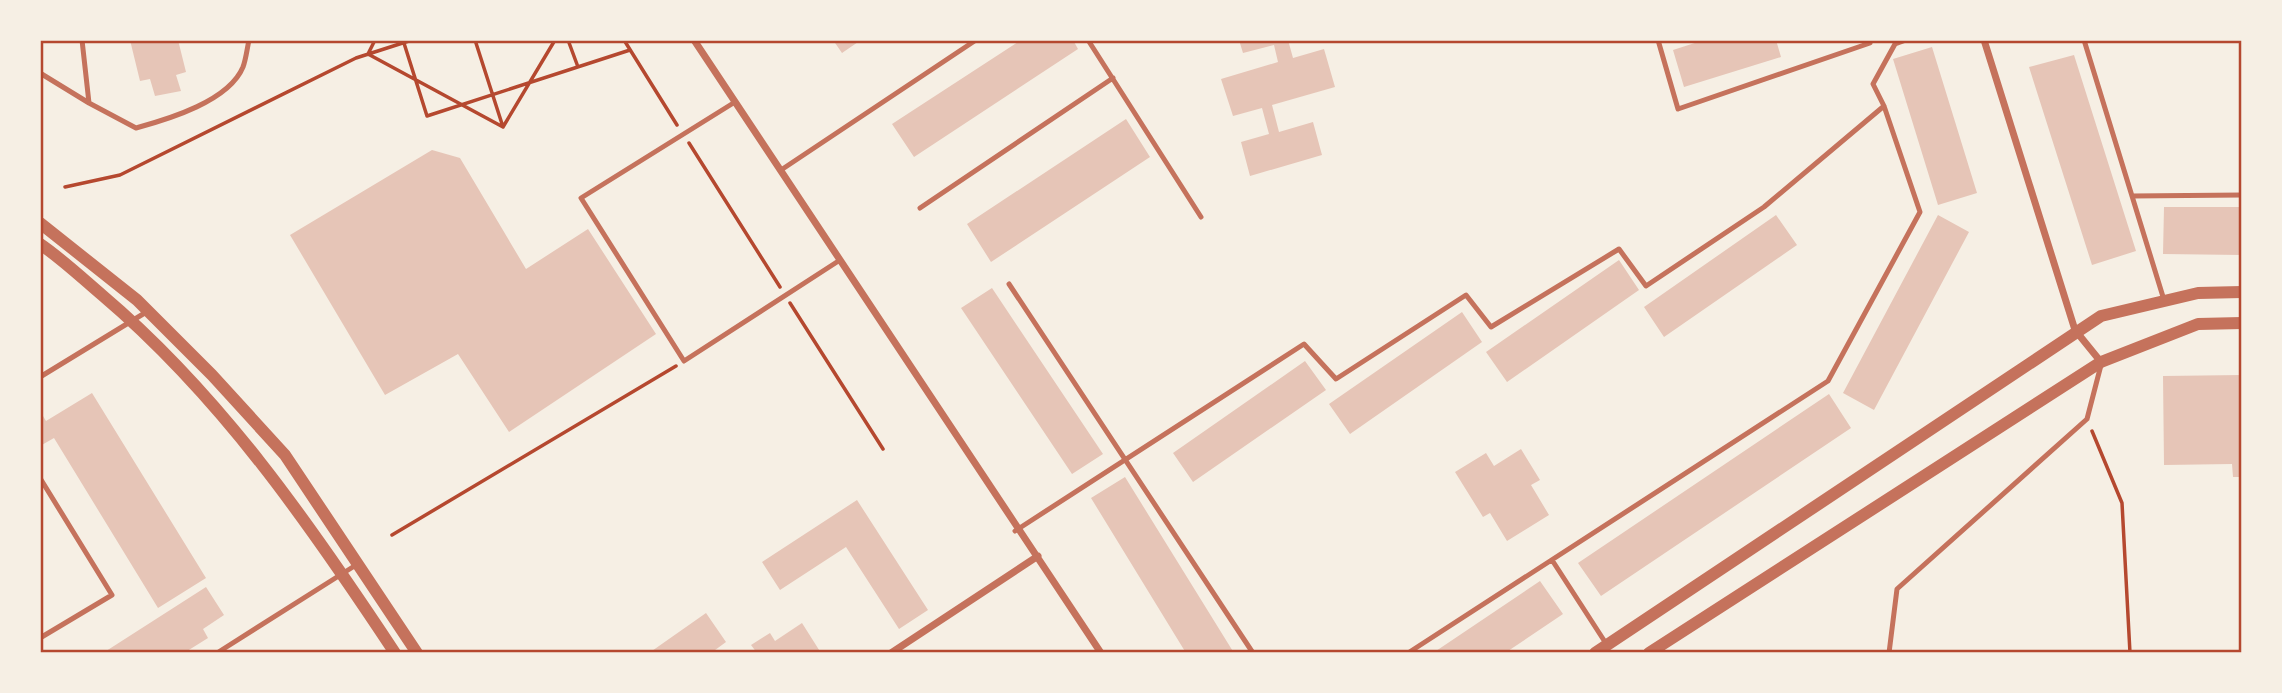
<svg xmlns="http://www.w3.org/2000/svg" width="2282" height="693" font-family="'Golos Text',sans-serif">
	<rect width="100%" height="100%" fill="#f6efe4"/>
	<path fill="#e6c5b7" d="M 130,40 L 178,40 L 186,72 L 176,75 L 181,91 L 155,96 L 150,79 L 140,81 Z
		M 833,40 L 861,40 L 842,53 Z
		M 1021,40 L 1073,40 L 1078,49 L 914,157 L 892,124 Z
		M 1239,40 L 1288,40 L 1293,58 L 1324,49 L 1335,87 L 1272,105 L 1279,132 L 1313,122 L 1322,155 L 1250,176 L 1241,142 L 1269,134 L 1262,108 L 1233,116 L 1221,79 L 1278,62 L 1274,45 L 1243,53 Z
		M 1704,40 L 1776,40 L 1781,57 L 1684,87 L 1673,50 Z
		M 1932,47 L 1977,193 L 1938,205 L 1893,59 Z
		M 2074,55 L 2136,251 L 2092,265 L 2029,67 Z
		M 1126,119 L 1150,157 L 991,262 L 967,224 Z
		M 432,150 L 460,158 L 526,269 L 588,229 L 656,334 L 509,432 L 458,354 L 385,395 L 290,235 Z
		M 2164,207 L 2242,207 L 2242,255 L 2163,254 Z
		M 1776,215 L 1797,245 L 1664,337 L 1644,307 Z
		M 1938,215 L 1969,232 L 1874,410 L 1843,393 Z
		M 1619,260 L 1639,290 L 1507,382 L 1486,352 Z
		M 992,288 L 1103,454 L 1072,474 L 961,308 Z
		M 1462,312 L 1482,342 L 1350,434 L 1329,404 Z
		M 1305,361 L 1326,390 L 1193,482 L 1173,453 Z
		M 2242,375 L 2242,477 L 2233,477 L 2232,464 L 2164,465 L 2163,376 Z
		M 92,393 L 206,578 L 158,608 L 54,438 L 40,446 L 40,411 L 46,421 Z
		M 1829,394 L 1851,428 L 1601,596 L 1578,563 Z
		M 1521,449 L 1540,480 L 1531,485 L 1549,515 L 1507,541 L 1490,513 L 1483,517 L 1455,472 L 1486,453 L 1494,466 Z
		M 1125,477 L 1234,653 L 1186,653 L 1091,498 Z
		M 857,500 L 928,610 L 899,629 L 846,547 L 780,590 L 762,562 Z
		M 1540,581 L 1563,614 L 1505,653 L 1433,653 Z
		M 206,587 L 224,615 L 203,629 L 208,638 L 184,653 L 103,653 Z
		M 706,613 L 726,642 L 711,653 L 649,653 Z
		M 802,623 L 821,653 L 757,653 L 751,645 L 770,633 L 775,641 Z"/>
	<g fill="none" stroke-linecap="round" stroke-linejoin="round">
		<path stroke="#b5482f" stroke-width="3.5" d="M 375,40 L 368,54 L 503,127 L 555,40
			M 403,40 L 427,116 L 630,50
			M 475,40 L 503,127
			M 568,40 L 578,67
			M 624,40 L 677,125
			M 689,143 L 780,287
			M 65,187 L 120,175 L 356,58 L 412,40
			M 790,303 L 883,449
			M 2092,431 L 2122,503 L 2130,653
			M 392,535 L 676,366"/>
		<path stroke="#c5725c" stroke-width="5" d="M 82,40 L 89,103 L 136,128 C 169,119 229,101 243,67 C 246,59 247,49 249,40
			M 1088,40 L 1201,217
			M 1658,40 L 1678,109 L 1870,43
			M 2084,40 L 2164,300
			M 40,73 L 89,103
			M 735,102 L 581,198 L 684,361 L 840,260
			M 781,170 L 976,40
			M 2132,196 L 2242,195
			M 920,208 L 1113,78
			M 1009,284 L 1253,653
			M 40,377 L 148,311
			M 40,478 L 112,595 L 40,638
			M 1015,531 L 1304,344 L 1336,379 L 1466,295 L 1491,327 L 1619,249 L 1646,286 L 1764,207 L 1884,106
			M 1552,560 L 1607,645
			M 217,653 L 356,565
			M 1408,653 L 1828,381 L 1920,212 L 1884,106 L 1873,84 L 1895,44 L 1906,40
			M 1889,653 L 1897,589 L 2087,419 L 2101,365"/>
		<path stroke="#c5725c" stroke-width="7" d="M 694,40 L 1101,653
			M 1984,40 L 2075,330 L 2101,362
			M 891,653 L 1038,556"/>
		<path stroke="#c5725c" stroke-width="12" d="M 40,223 L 137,300 L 212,375 L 285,455 L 417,653
			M 40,244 C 62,259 82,278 102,295 C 221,396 309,523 395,653
			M 1595,653 L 2101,316 L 2198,293 L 2242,292
			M 1649,653 L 2101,362 L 2198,324 L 2242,323"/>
	</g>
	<rect width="2282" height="693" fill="none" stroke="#f6efe4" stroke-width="84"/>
	<rect x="42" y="42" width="2198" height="609" fill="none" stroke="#b5482f" stroke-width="2.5"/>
</svg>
